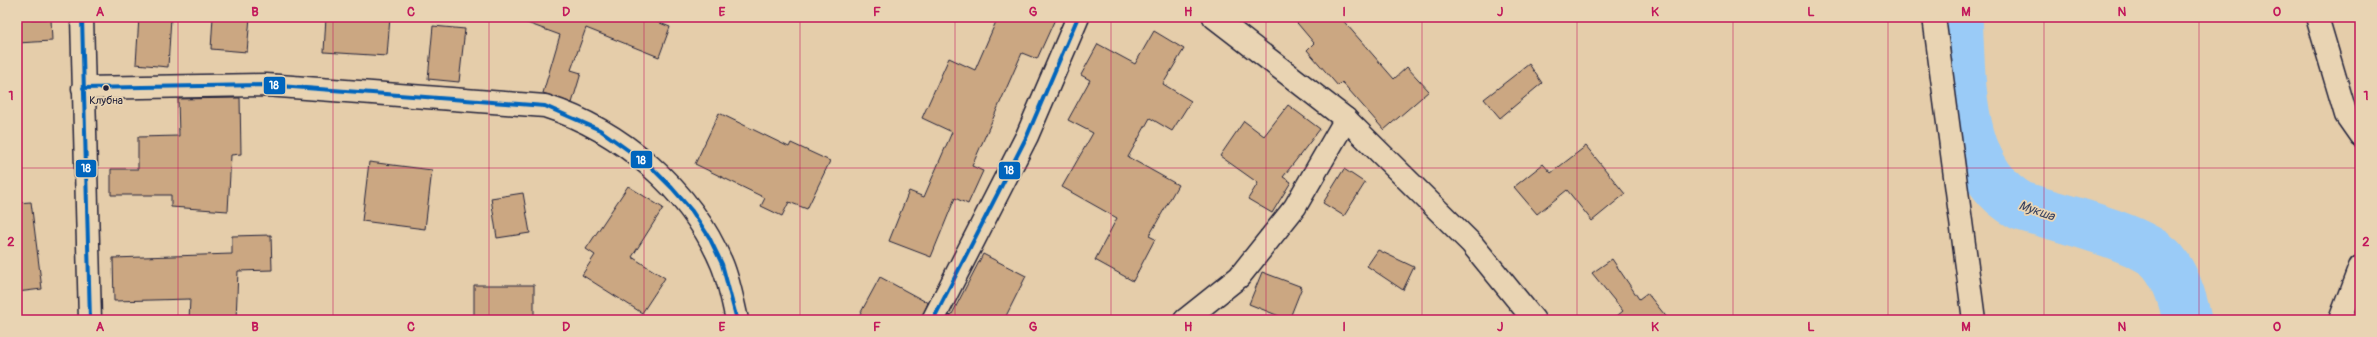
<svg xmlns="http://www.w3.org/2000/svg" width="2377" height="337" font-family="Pangolin,sans-serif">
	<rect width="100%" height="100%" fill="#e5cdaa"/>
	<filter id="ink" filterUnits="userSpaceOnUse"><feTurbulence type="fractalNoise" baseFrequency=".025" numOctaves="2"/><feDisplacementMap in="SourceGraphic" scale="8" xChannelSelector="R" yChannelSelector="G"/><feConvolveMatrix kernelMatrix="1 2 1 2 8 2 1 2 1" color-interpolation-filters="sRGB"/></filter>
	<g filter="url(#ink)">
		<g fill="none" stroke-linecap="round" stroke-linejoin="round">
			<path stroke="#9acbf7" stroke-width="49" d="M 1958,17 C 1962,80 1957,171 2021,206 C 2053,216 2143,237 2163,261 C 2177,278 2183,299 2187,320"/>
		</g>
		<path fill="#cba782" stroke="#22223b" d="M 139,17 L 171,17 L 168,67 L 136,64 Z
			M 213,17 L 250,17 L 247,52 L 211,49 Z
			M 326,17 L 390,17 L 387,56 L 324,52 Z
			M 520,17 L 645,17 L 670,27 L 659,57 L 586,28 L 571,70 L 581,73 L 572,103 L 543,93 L 560,35 L 519,20 Z
			M 998,17 L 1056,17 L 1037,59 L 1022,53 L 972,166 L 983,171 L 968,204 L 955,198 L 931,257 L 889,241 L 909,191 L 924,197 L 952,132 L 922,118 L 949,58 L 975,70 Z
			M 1292,17 L 1340,17 L 1394,79 L 1407,67 L 1429,91 L 1384,130 L 1342,82 L 1338,86 L 1307,50 L 1314,43 Z
			M 51,19 L 52,41 L 17,43 L 17,20 Z
			M 433,26 L 465,29 L 459,82 L 428,79 Z
			M 1154,31 L 1184,49 L 1163,84 L 1191,101 L 1172,131 L 1150,118 L 1128,157 L 1178,185 L 1149,236 L 1155,239 L 1133,281 L 1095,260 L 1117,218 L 1062,187 L 1093,133 L 1068,120 L 1090,80 L 1081,75 L 1098,44 L 1135,64 Z
			M 1529,64 L 1542,83 L 1500,118 L 1484,99 Z
			M 240,98 L 241,154 L 231,155 L 228,211 L 171,207 L 171,195 L 111,195 L 111,169 L 138,169 L 138,137 L 179,136 L 178,99 Z
			M 1288,105 L 1320,129 L 1283,177 L 1291,182 L 1272,213 L 1248,199 L 1258,183 L 1220,156 L 1244,121 L 1264,136 Z
			M 719,113 L 789,147 L 791,143 L 830,161 L 807,209 L 789,202 L 782,216 L 761,206 L 765,198 L 695,164 Z
			M 1586,146 L 1625,194 L 1592,221 L 1567,190 L 1537,214 L 1514,187 L 1543,164 L 1551,173 Z
			M 369,162 L 432,170 L 425,229 L 362,221 Z
			M 1344,169 L 1365,183 L 1344,216 L 1323,203 Z
			M 628,186 L 663,208 L 632,257 L 665,278 L 642,313 L 582,275 L 595,255 L 586,249 Z
			M 523,193 L 530,233 L 497,238 L 491,198 Z
			M 31,202 L 42,289 L 17,292 L 17,203 Z
			M 271,235 L 272,270 L 238,271 L 236,320 L 189,320 L 190,299 L 114,301 L 113,258 L 232,254 L 232,236 Z
			M 1378,250 L 1414,267 L 1403,290 L 1367,266 Z
			M 983,254 L 1026,276 L 1004,320 L 947,320 L 950,315 L 951,316 Z
			M 1612,259 L 1639,299 L 1647,293 L 1669,320 L 1612,320 L 1623,311 L 1592,273 Z
			M 1262,272 L 1302,287 L 1289,320 L 1249,304 Z
			M 880,277 L 928,303 L 921,320 L 872,320 L 860,314 Z
			M 474,285 L 534,285 L 534,320 L 474,320 Z"/>
		<g fill="none" stroke-linecap="round" stroke-linejoin="round">
			<defs>
				<path id="street" d="M 82,17 L 90,320
					M 1934,17 L 1974,320
					M 2317,17 L 2346,115 L 2360,135
					M 83,88 L 266,85 L 545,106 C 621,130 691,190 722,264 C 729,281 733,302 737,320
					M 933,320 L 1027,136 L 1078,17
					M 1185,320 L 1239,277 L 1295,207 L 1346,119
					M 2340,320 L 2360,267"/>
				<path id="secondary" d="M 1214,17 L 1346,119 L 1472,244 L 1534,320"/>
			</defs>
			<use href="#street" stroke="#22223b" stroke-width="25"/>
			<use href="#secondary" stroke="#22223b" stroke-width="25"/>
			<use href="#street" stroke="#e9d4b3" stroke-width="22"/>
			<use href="#secondary" stroke="#e9d4b3" stroke-width="22"/>
			<defs>
				<path id="bus-1" d="M 82,17 L 90,320
					M 83,88 L 266,85 L 545,106 L 600,130 L 650,166 L 672,188 L 692,211 L 709,237 L 722,264 L 737,320
					M 933,320 L 1027,136 L 1078,17"/>
			</defs>
			<use href="#bus-1" stroke="#e9d4b3" stroke-width="7"/>
			<use href="#bus-1" stroke="#0065bd" stroke-width="4"/>
		</g>
	</g>
	<path fill="none" stroke="#c2185b" stroke-width="1" stroke-opacity="0.55" d="M 178,17 L 178,320M 333,17 L 333,320M 489,17 L 489,320M 644,17 L 644,320M 800,17 L 800,320M 955,17 L 955,320M 1111,17 L 1111,320M 1266,17 L 1266,320M 1422,17 L 1422,320M 1577,17 L 1577,320M 1733,17 L 1733,320M 1888,17 L 1888,320M 2044,17 L 2044,320M 2199,17 L 2199,320M 17,168 L 2360,168"/>
	<circle fill="#22223b" stroke="#e9d4b3" stroke-width="1.5" cx="106" cy="88" r="3.5"/>
	<g text-anchor="middle" stroke-width="3.5" stroke-linejoin="round" paint-order="stroke">
		<g font-size="11" fill="#22223b" stroke="#e9d4b3">
			<text x="106" y="104">Клубна</text>
		</g>
		<g font-size="13" font-style="italic" fill="#3a4461" stroke="#e9d4b3">
			<text transform="translate(2037 210) rotate(19)" y="5">Мукша</text>
		</g>
	</g>
	<g stroke="#e9d4b3" stroke-width="1.5">
		<rect x="263" y="76" width="23" height="19" rx="4" fill="#0065bd"/>
		<rect x="630" y="150" width="23" height="19" rx="4" fill="#0065bd"/>
		<rect x="75" y="159" width="22" height="19" rx="4" fill="#0065bd"/>
		<rect x="998" y="161" width="23" height="19" rx="4" fill="#0065bd"/>
	</g>
	<g font-size="11" text-anchor="middle" font-weight="bold" fill="#fff">
		<text x="274" y="89">18</text>
		<text x="641" y="164">18</text>
		<text x="86" y="172">18</text>
		<text x="1009" y="174">18</text>
	</g>
	<rect width="2377" height="337" fill="none" stroke="#e9d4b3" stroke-width="44"/>
	<rect x="22" y="22" width="2333" height="293" fill="none" stroke="#c2185b" stroke-width="1.5"/>
	<g font-size="13" text-anchor="middle" font-weight="bold" fill="#c2185b">
		<text x="100" y="16">A</text>
		<text x="255" y="16">B</text>
		<text x="411" y="16">C</text>
		<text x="566" y="16">D</text>
		<text x="722" y="16">E</text>
		<text x="877" y="16">F</text>
		<text x="1033" y="16">G</text>
		<text x="1188" y="16">H</text>
		<text x="1344" y="16">I</text>
		<text x="1500" y="16">J</text>
		<text x="1655" y="16">K</text>
		<text x="1811" y="16">L</text>
		<text x="1966" y="16">M</text>
		<text x="2122" y="16">N</text>
		<text x="2277" y="16">O</text>
		<text x="11" y="100">1</text>
		<text x="2366" y="100">1</text>
		<text x="11" y="246">2</text>
		<text x="2366" y="246">2</text>
		<text x="100" y="331">A</text>
		<text x="255" y="331">B</text>
		<text x="411" y="331">C</text>
		<text x="566" y="331">D</text>
		<text x="722" y="331">E</text>
		<text x="877" y="331">F</text>
		<text x="1033" y="331">G</text>
		<text x="1188" y="331">H</text>
		<text x="1344" y="331">I</text>
		<text x="1500" y="331">J</text>
		<text x="1655" y="331">K</text>
		<text x="1811" y="331">L</text>
		<text x="1966" y="331">M</text>
		<text x="2122" y="331">N</text>
		<text x="2277" y="331">O</text>
	</g>
</svg>
